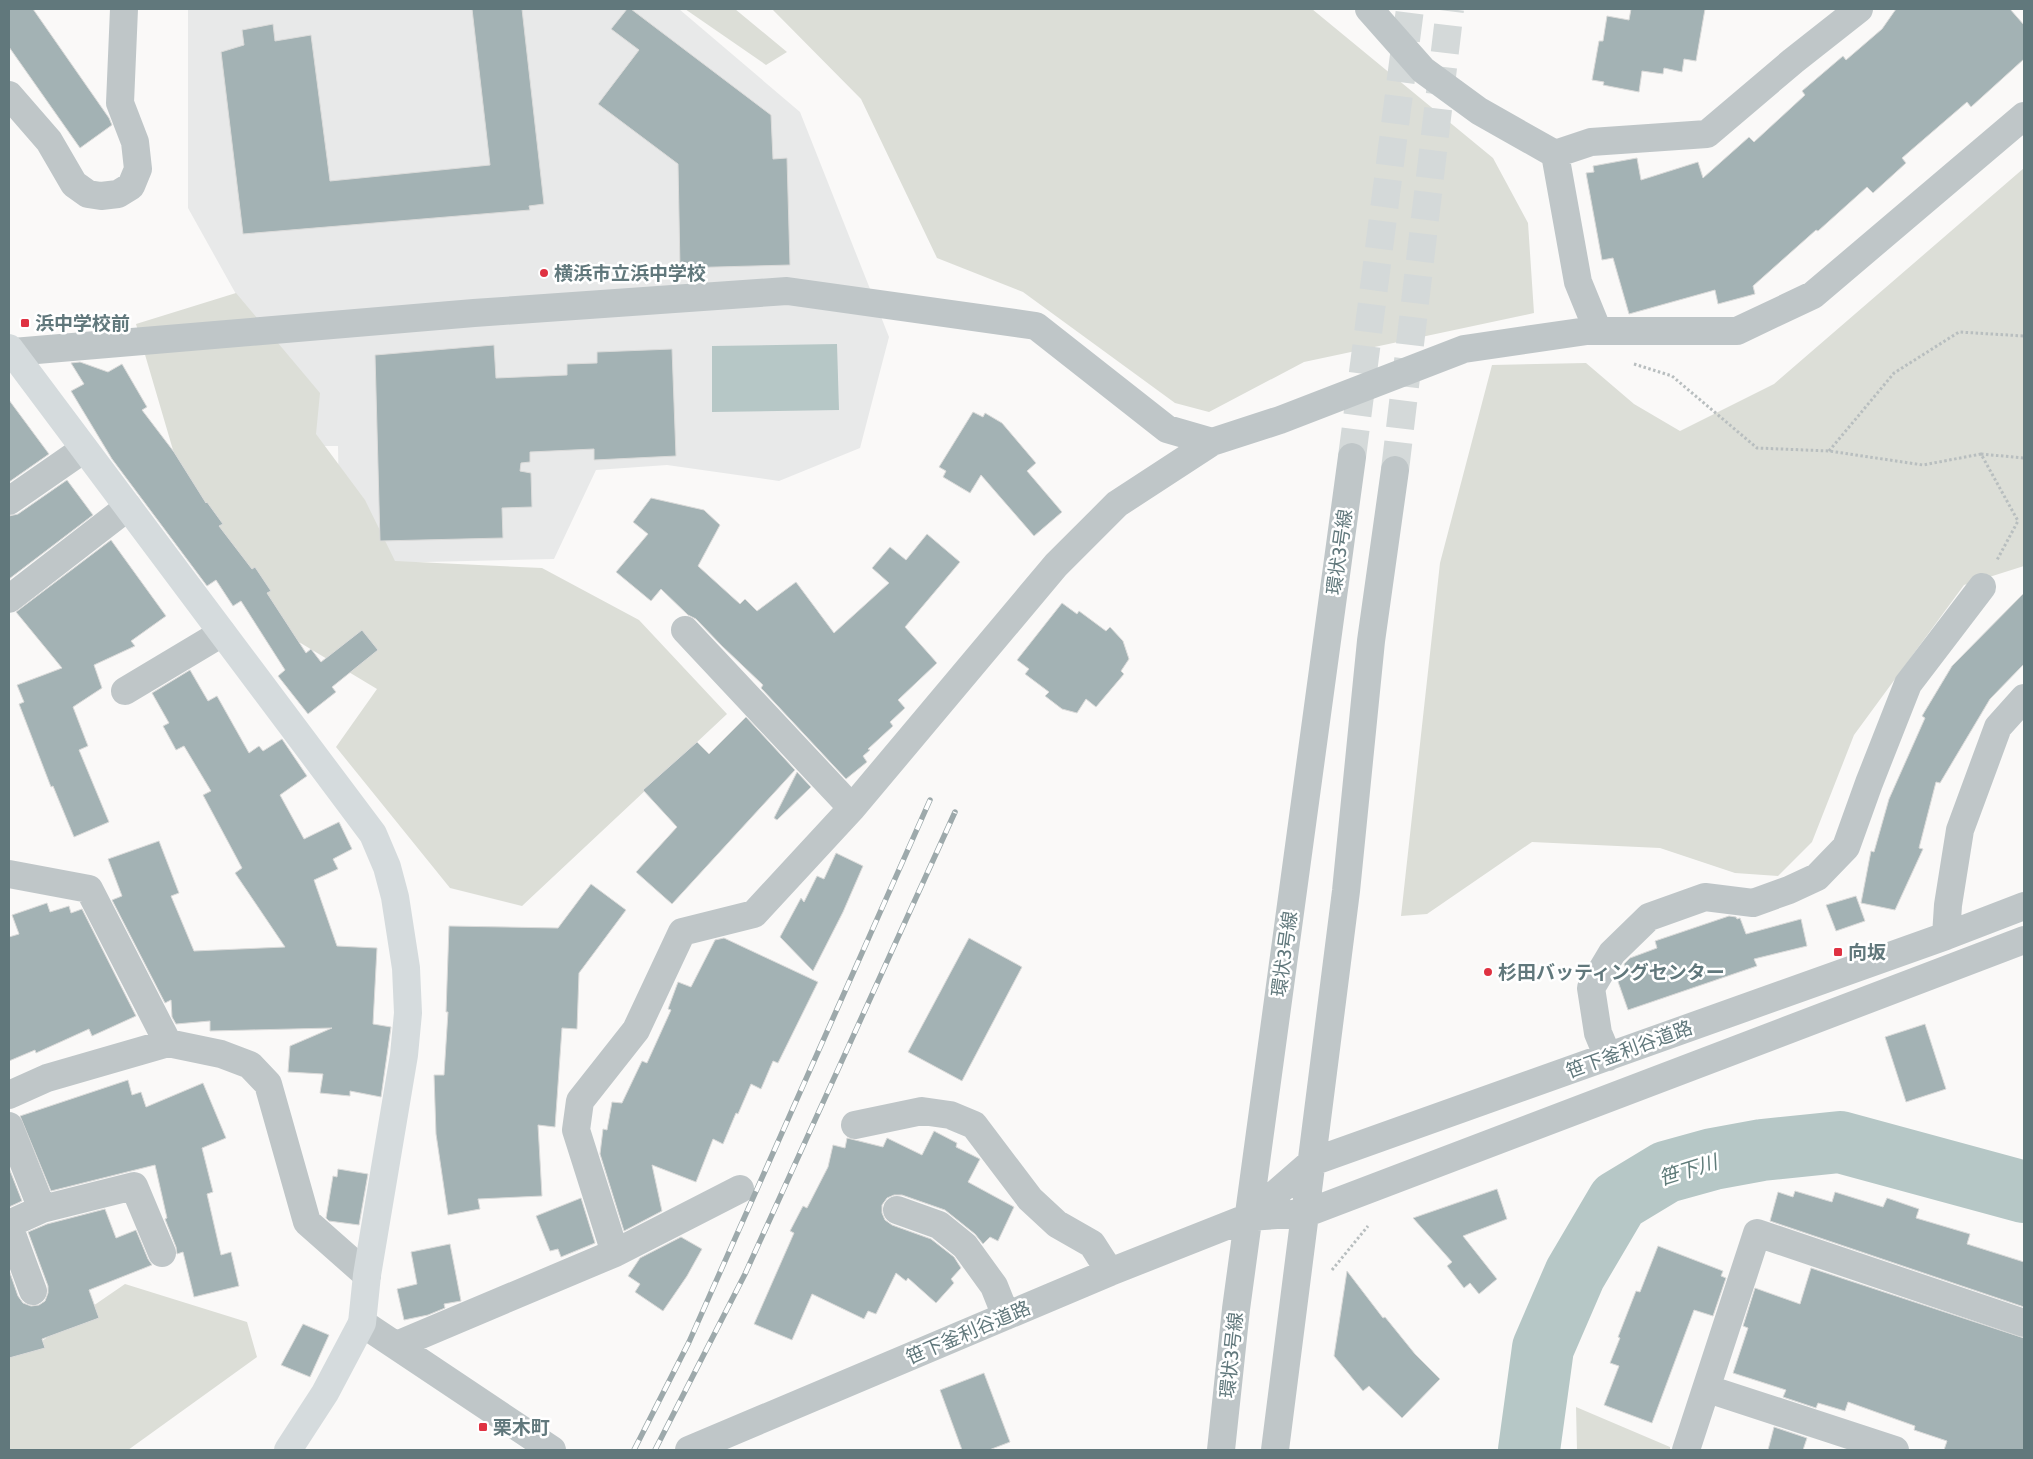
<svg xmlns="http://www.w3.org/2000/svg" width="2033" height="1459" font-family="Cabin,'Noto Sans JP',sans-serif">
	<rect width="100%" height="100%" fill="#faf9f8"/>
	<path fill="#e8e9e9" d="M 188,9 L 679,9 L 800,112 L 889,337 L 860,448 L 779,481 L 667,465 L 596,470 L 554,559 L 340,564 L 338,446 L 268,446 L 266,348 L 188,208 Z"/>
	<path fill="#dcded7" d="M 685,9 L 735,9 L 787,52 L 766,65 Z
		M 772,9 L 1312,9 L 1493,158 L 1528,223 L 1534,313 L 1304,362 L 1209,412 L 1175,403 L 1023,292 L 937,258 L 861,99 Z
		M 2024,168 L 2024,566 L 1964,585 L 1854,735 L 1812,842 L 1778,876 L 1735,873 L 1660,848 L 1532,842 L 1427,914 L 1401,916 L 1440,563 L 1492,365 L 1586,363 L 1634,404 L 1680,431 L 1774,384 Z
		M 236,293 L 320,393 L 316,434 L 365,500 L 395,561 L 542,568 L 639,620 L 727,714 L 522,906 L 450,888 L 336,747 L 377,689 L 269,624 L 173,450 L 136,324 Z
		M 125,1284 L 247,1322 L 257,1357 L 128,1450 L 9,1450 L 9,1357 L 23,1354 Z
		M 1576,1407 L 1670,1447 L 1670,1450 L 1577,1450 Z"/>
	<path fill="#b6c7c6" d="M 837,344 L 839,410 L 712,412 L 712,346 Z"/>
	<g fill="none" stroke-linecap="round" stroke-linejoin="round">
		<path stroke="#b6c7c6" stroke-width="62" d="M 1529,1450 L 1543,1348 L 1575,1274 L 1618,1201 L 1666,1172 L 1713,1159 L 1762,1150 L 1840,1142 L 2024,1192"/>
	</g>
	<path fill="#a3b2b4" stroke="#dbdbda" d="M 9,9 L 33,9 L 109,118 L 112,125 L 80,148 L 9,47 Z
		M 472,9 L 522,9 L 544,204 L 529,206 L 530,210 L 243,234 L 221,52 L 244,45 L 242,30 L 273,24 L 275,41 L 311,35 L 330,181 L 490,165 Z
		M 627,9 L 631,9 L 771,115 L 773,159 L 787,158 L 790,265 L 680,268 L 678,164 L 598,104 L 639,50 L 611,29 Z
		M 1631,9 L 1705,9 L 1696,61 L 1684,59 L 1682,72 L 1664,68 L 1663,74 L 1642,71 L 1639,92 L 1603,85 L 1604,82 L 1592,80 L 1599,41 L 1603,41 L 1607,16 L 1629,20 Z
		M 1896,9 L 2010,9 L 2024,25 L 2024,59 L 1971,107 L 1967,102 L 1902,158 L 1906,163 L 1873,193 L 1867,187 L 1818,231 L 1816,230 L 1753,286 L 1755,294 L 1718,304 L 1715,290 L 1629,314 L 1613,258 L 1602,260 L 1586,173 L 1594,172 L 1593,166 L 1637,158 L 1641,180 L 1698,162 L 1703,178 L 1749,137 L 1754,142 L 1805,95 L 1802,91 L 1843,56 L 1846,60 L 1882,29 Z
		M 494,345 L 496,378 L 567,375 L 567,364 L 597,363 L 597,352 L 672,349 L 676,456 L 594,460 L 594,449 L 530,452 L 530,462 L 521,463 L 520,471 L 531,473 L 532,507 L 502,508 L 503,538 L 380,541 L 375,355 Z
		M 80,362 L 108,372 L 122,364 L 147,407 L 142,410 L 174,452 L 206,503 L 207,502 L 223,524 L 219,526 L 252,569 L 255,567 L 271,591 L 267,593 L 306,653 L 311,649 L 321,662 L 362,630 L 378,650 L 332,687 L 336,692 L 308,714 L 278,676 L 285,670 L 241,601 L 233,606 L 216,580 L 207,586 L 112,459 L 71,391 L 84,384 L 71,363 Z
		M 9,400 L 49,454 L 9,482 Z
		M 973,412 L 983,417 L 985,413 L 1002,423 L 1036,463 L 1027,471 L 1062,512 L 1034,536 L 981,475 L 970,493 L 943,477 L 946,471 L 939,467 Z
		M 67,480 L 93,515 L 9,579 L 9,516 L 18,514 Z
		M 651,498 L 704,510 L 720,525 L 698,566 L 740,604 L 745,599 L 757,611 L 796,582 L 834,633 L 889,583 L 872,568 L 890,547 L 906,560 L 927,534 L 960,562 L 905,627 L 937,663 L 898,700 L 905,708 L 890,722 L 893,726 L 868,749 L 870,750 L 863,756 L 867,762 L 846,779 L 761,688 L 763,685 L 722,646 L 696,619 L 688,615 L 661,589 L 651,601 L 616,572 L 648,534 L 633,522 Z
		M 111,540 L 166,616 L 131,641 L 135,646 L 94,665 L 102,688 L 73,707 L 88,746 L 79,750 L 109,822 L 74,837 L 53,786 L 51,787 L 19,704 L 24,702 L 17,685 L 62,668 L 16,612 Z
		M 2024,593 L 2024,664 L 1990,699 L 1940,783 L 1936,782 L 1919,848 L 1923,849 L 1895,910 L 1861,903 L 1871,851 L 1874,852 L 1889,799 L 1925,718 L 1922,716 L 1952,666 Z
		M 1062,603 L 1077,614 L 1079,611 L 1106,631 L 1110,627 L 1123,641 L 1129,659 L 1121,671 L 1124,674 L 1096,707 L 1086,699 L 1077,713 L 1062,709 L 1045,696 L 1049,692 L 1025,674 L 1029,669 L 1017,660 Z
		M 190,670 L 208,701 L 217,696 L 249,753 L 259,746 L 263,751 L 282,739 L 307,776 L 280,795 L 304,839 L 339,822 L 352,849 L 333,859 L 338,869 L 314,880 L 337,946 L 377,948 L 373,1024 L 391,1027 L 381,1097 L 350,1091 L 350,1096 L 320,1093 L 323,1074 L 288,1072 L 290,1046 L 332,1028 L 210,1031 L 210,1021 L 176,1024 L 172,1017 L 171,1000 L 165,1003 L 112,900 L 122,896 L 108,859 L 159,841 L 179,893 L 171,896 L 194,951 L 285,947 L 235,873 L 242,868 L 203,795 L 211,791 L 184,746 L 176,750 L 163,726 L 169,723 L 152,693 Z
		M 746,717 L 795,770 L 672,904 L 636,872 L 677,827 L 643,790 L 697,742 L 709,754 Z
		M 797,772 L 811,787 L 777,820 L 774,818 Z
		M 836,853 L 863,866 L 843,912 L 813,971 L 780,937 L 801,898 L 804,902 L 817,876 L 824,879 Z
		M 591,884 L 626,910 L 579,973 L 577,1029 L 562,1028 L 555,1127 L 538,1125 L 542,1196 L 478,1199 L 480,1209 L 448,1215 L 436,1134 L 434,1075 L 444,1075 L 448,1012 L 446,1012 L 449,926 L 558,928 Z
		M 1856,896 L 1865,921 L 1836,931 L 1826,905 Z
		M 47,903 L 50,912 L 69,906 L 71,913 L 82,909 L 136,1016 L 92,1036 L 89,1029 L 36,1053 L 35,1050 L 9,1061 L 9,937 L 19,934 L 12,915 Z
		M 1729,916 L 1736,917 L 1737,919 L 1740,918 L 1746,934 L 1801,919 L 1807,946 L 1754,959 L 1757,966 L 1628,1010 L 1616,976 L 1619,972 L 1626,970 L 1624,964 L 1630,958 L 1657,948 L 1655,941 Z
		M 724,938 L 818,982 L 778,1063 L 773,1061 L 761,1089 L 751,1084 L 738,1114 L 736,1113 L 723,1144 L 713,1139 L 696,1182 L 652,1165 L 662,1211 L 624,1231 L 600,1154 L 603,1129 L 607,1130 L 612,1102 L 622,1103 L 642,1061 L 647,1063 L 671,1010 L 668,1009 L 678,982 L 691,987 L 715,940 Z
		M 969,938 L 1022,967 L 962,1081 L 908,1052 Z
		M 1925,1024 L 1946,1089 L 1906,1102 L 1885,1037 Z
		M 128,1080 L 132,1095 L 141,1092 L 146,1107 L 203,1083 L 226,1138 L 202,1148 L 213,1192 L 207,1194 L 221,1255 L 231,1252 L 239,1286 L 194,1297 L 183,1252 L 177,1254 L 176,1247 L 165,1219 L 167,1218 L 155,1165 L 51,1191 L 20,1116 Z
		M 934,1131 L 957,1143 L 956,1147 L 980,1159 L 968,1182 L 1014,1207 L 998,1241 L 990,1237 L 983,1244 L 975,1234 L 945,1210 L 902,1195 L 894,1195 L 887,1198 L 882,1205 L 882,1213 L 885,1220 L 892,1225 L 931,1239 L 954,1257 L 961,1268 L 951,1279 L 954,1283 L 936,1303 L 908,1278 L 906,1281 L 896,1273 L 876,1314 L 868,1311 L 864,1319 L 812,1294 L 792,1340 L 754,1324 L 794,1233 L 790,1231 L 803,1206 L 807,1208 L 828,1167 L 833,1145 L 845,1148 L 847,1138 L 883,1147 L 887,1138 L 922,1155 Z
		M 9,1168 L 22,1201 L 9,1207 Z
		M 338,1169 L 368,1174 L 359,1225 L 329,1221 L 326,1218 L 333,1176 L 337,1177 Z
		M 1497,1189 L 1507,1219 L 1463,1236 L 1497,1279 L 1479,1294 L 1470,1283 L 1464,1288 L 1447,1266 L 1452,1262 L 1413,1218 Z
		M 1795,1191 L 1832,1202 L 1835,1192 L 1883,1207 L 1887,1198 L 1919,1209 L 1916,1218 L 1970,1234 L 1967,1244 L 2024,1262 L 2024,1307 L 1770,1221 L 1778,1192 L 1793,1197 Z
		M 581,1198 L 595,1243 L 561,1257 L 558,1249 L 550,1251 L 536,1216 Z
		M 105,1209 L 116,1238 L 136,1230 L 148,1259 L 152,1265 L 89,1290 L 99,1318 L 42,1339 L 45,1348 L 9,1358 L 9,1270 L 18,1296 L 23,1303 L 31,1306 L 39,1305 L 45,1301 L 48,1293 L 48,1286 L 28,1232 L 47,1224 Z
		M 681,1237 L 702,1249 L 687,1276 L 663,1311 L 635,1292 L 640,1284 L 628,1276 L 640,1258 Z
		M 450,1244 L 461,1301 L 444,1304 L 445,1308 L 428,1315 L 404,1320 L 397,1289 L 417,1284 L 411,1252 Z
		M 1658,1246 L 1723,1271 L 1721,1276 L 1726,1278 L 1713,1316 L 1694,1310 L 1652,1423 L 1604,1405 L 1619,1366 L 1610,1363 L 1620,1338 L 1618,1337 L 1636,1291 L 1640,1292 Z
		M 1811,1268 L 2024,1338 L 2024,1450 L 1944,1450 L 1947,1441 L 1914,1430 L 1915,1426 L 1848,1402 L 1845,1411 L 1818,1403 L 1816,1408 L 1783,1397 L 1786,1390 L 1733,1373 L 1748,1328 L 1743,1326 L 1755,1288 L 1800,1304 Z
		M 1347,1271 L 1383,1318 L 1385,1317 L 1415,1354 L 1440,1379 L 1402,1418 L 1369,1386 L 1363,1391 L 1334,1356 Z
		M 303,1324 L 329,1335 L 310,1377 L 281,1365 Z
		M 984,1373 L 1010,1442 L 989,1450 L 962,1450 L 940,1390 Z
		M 1774,1427 L 1807,1438 L 1803,1450 L 1768,1450 Z"/>
	<g fill="none" stroke-linecap="round" stroke-linejoin="round">
		<path stroke="#d4d9d9" stroke-width="28" stroke-dasharray="28 14" stroke-linecap="butt" d="M 1352,457 L 1410,9
			M 1395,470 L 1450,9"/>
		<path stroke="#b8bebf" stroke-width="3" stroke-dasharray="2.5 2.5" stroke-linecap="butt" d="M 1634,364 L 1672,376 L 1757,448 L 1829,451 L 1923,465 L 1981,454 L 2018,521 L 1997,560
			M 1829,451 L 1894,373 L 1959,332 L 2024,336
			M 1981,454 L 2024,458
			M 1332,1270 L 1368,1226"/>
		<path stroke="#bfc6c8" stroke-width="28" d="M 1369,9 L 1423,70 L 1479,111 L 1555,154 L 1591,142 L 1707,134 L 1793,61 L 1859,9
			M 9,95 L 49,141 L 74,184 L 88,194 L 101,196 L 118,194 L 131,186 L 138,169 L 135,142 L 120,103 L 124,9
			M 1555,154 L 1578,282 L 1598,331
			M 13,352 L 474,313 L 787,291 L 1036,326 L 1167,429 L 1212,442
			M 9,501 L 84,449
			M 9,599 L 128,507
			M 685,630 L 852,808
			M 125,691 L 222,633
			M 9,874 L 89,889 L 168,1043
			M 1946,936 L 1948,905 L 1960,830 L 1998,727 L 2024,698
			M 1608,1057 L 1598,1033 L 1591,988 L 1612,953 L 1649,917 L 1705,897 L 1753,903 L 1789,890 L 1817,877 L 1846,847 L 1869,783 L 1908,684 L 1982,587
			M 9,1095 L 47,1078 L 168,1043 L 221,1054 L 250,1065 L 268,1084 L 307,1222 L 367,1275
			M 855,1125 L 922,1111 L 950,1115 L 974,1125 L 1030,1199 L 1057,1224 L 1092,1244 L 1110,1272
			M 9,1126 L 42,1209
			M 897,1210 L 939,1225 L 965,1246 L 994,1286 L 1006,1316
			M 1249,1217 L 1312,1162 L 1946,936 L 2024,906
			M 9,1224 L 42,1209 L 134,1186 L 162,1253
			M 9,1226 L 33,1291
			M 615,1253 L 576,1130 L 580,1101 L 636,1030 L 682,932 L 754,914 L 852,808 L 1056,565 L 1117,504 L 1212,442 L 1280,420 L 1464,349 L 1587,331 L 1737,331 L 1813,295 L 2024,116
			M 362,1323 L 552,1450
			M 397,1345 L 615,1253 L 740,1189
			M 1708,1389 L 1895,1450
			M 689,1450 L 1110,1272 L 1249,1217 L 1307,1213 L 2024,940
			M 1221,1450 L 1236,1309 L 1352,457
			M 1275,1450 L 1346,891 L 1371,641 L 1395,470
			M 1686,1450 L 1757,1233 L 2024,1323"/>
		<path stroke="#d5dbdd" stroke-width="28" d="M 9,348 L 373,834 L 387,867 L 395,897 L 406,968 L 408,1013 L 404,1055 L 367,1275 L 362,1323 L 325,1393 L 288,1450"/>
		<defs>
			<path id="rail" d="M 634,1450 L 689,1342 L 930,800
				M 655,1450 L 745,1274 L 955,812"/>
		</defs>
		<use href="#rail" stroke="#9da9ab" stroke-width="5.5"/>
		<use href="#rail" stroke="#fff" stroke-width="4" stroke-dasharray="11" stroke-linecap="butt"/>
	</g>
	<g fill="#df3242" stroke="#fff" stroke-width="2">
		<circle cx="544" cy="273" r="5"/>
		<rect x="20" y="318" width="10" height="10" rx="2.5"/>
		<rect x="1833" y="947" width="10" height="10" rx="2.5"/>
		<circle cx="1488" cy="972" r="5"/>
		<rect x="478" y="1422" width="10" height="10" rx="2.5"/>
	</g>
	<g text-anchor="middle" stroke-width="5" stroke-linejoin="round" paint-order="stroke">
		<g font-size="19" font-weight="bold" fill="#61787c" stroke="#fff" text-anchor="start">
			<text x="554" y="280">横浜市立浜中学校</text>
			<text x="35" y="330">浜中学校前</text>
			<text x="1848" y="959">向坂</text>
			<text x="1498" y="979">杉田バッティングセンター</text>
			<text x="493" y="1434">栗木町</text>
		</g>
		<g font-size="19" fill="#61787c" stroke="#fff">
			<text transform="translate(1339 552) rotate(-82)" y="7">環状3号線</text>
			<text transform="translate(1284 954) rotate(-82)" y="7">環状3号線</text>
			<text transform="translate(1629 1049) rotate(-20)" y="7">笹下釜利谷道路</text>
			<text transform="translate(968 1332) rotate(-23)" y="7">笹下釜利谷道路</text>
			<text transform="translate(1231 1355) rotate(-84)" y="7">環状3号線</text>
		</g>
		<g font-size="20" font-style="italic" fill="#607c7a" stroke="#fff">
			<text transform="translate(1688 1170) rotate(-17)" y="7">笹下川</text>
		</g>
	</g>
	<rect width="2033" height="1459" fill="none" stroke="#61787c" stroke-width="20"/>
</svg>
